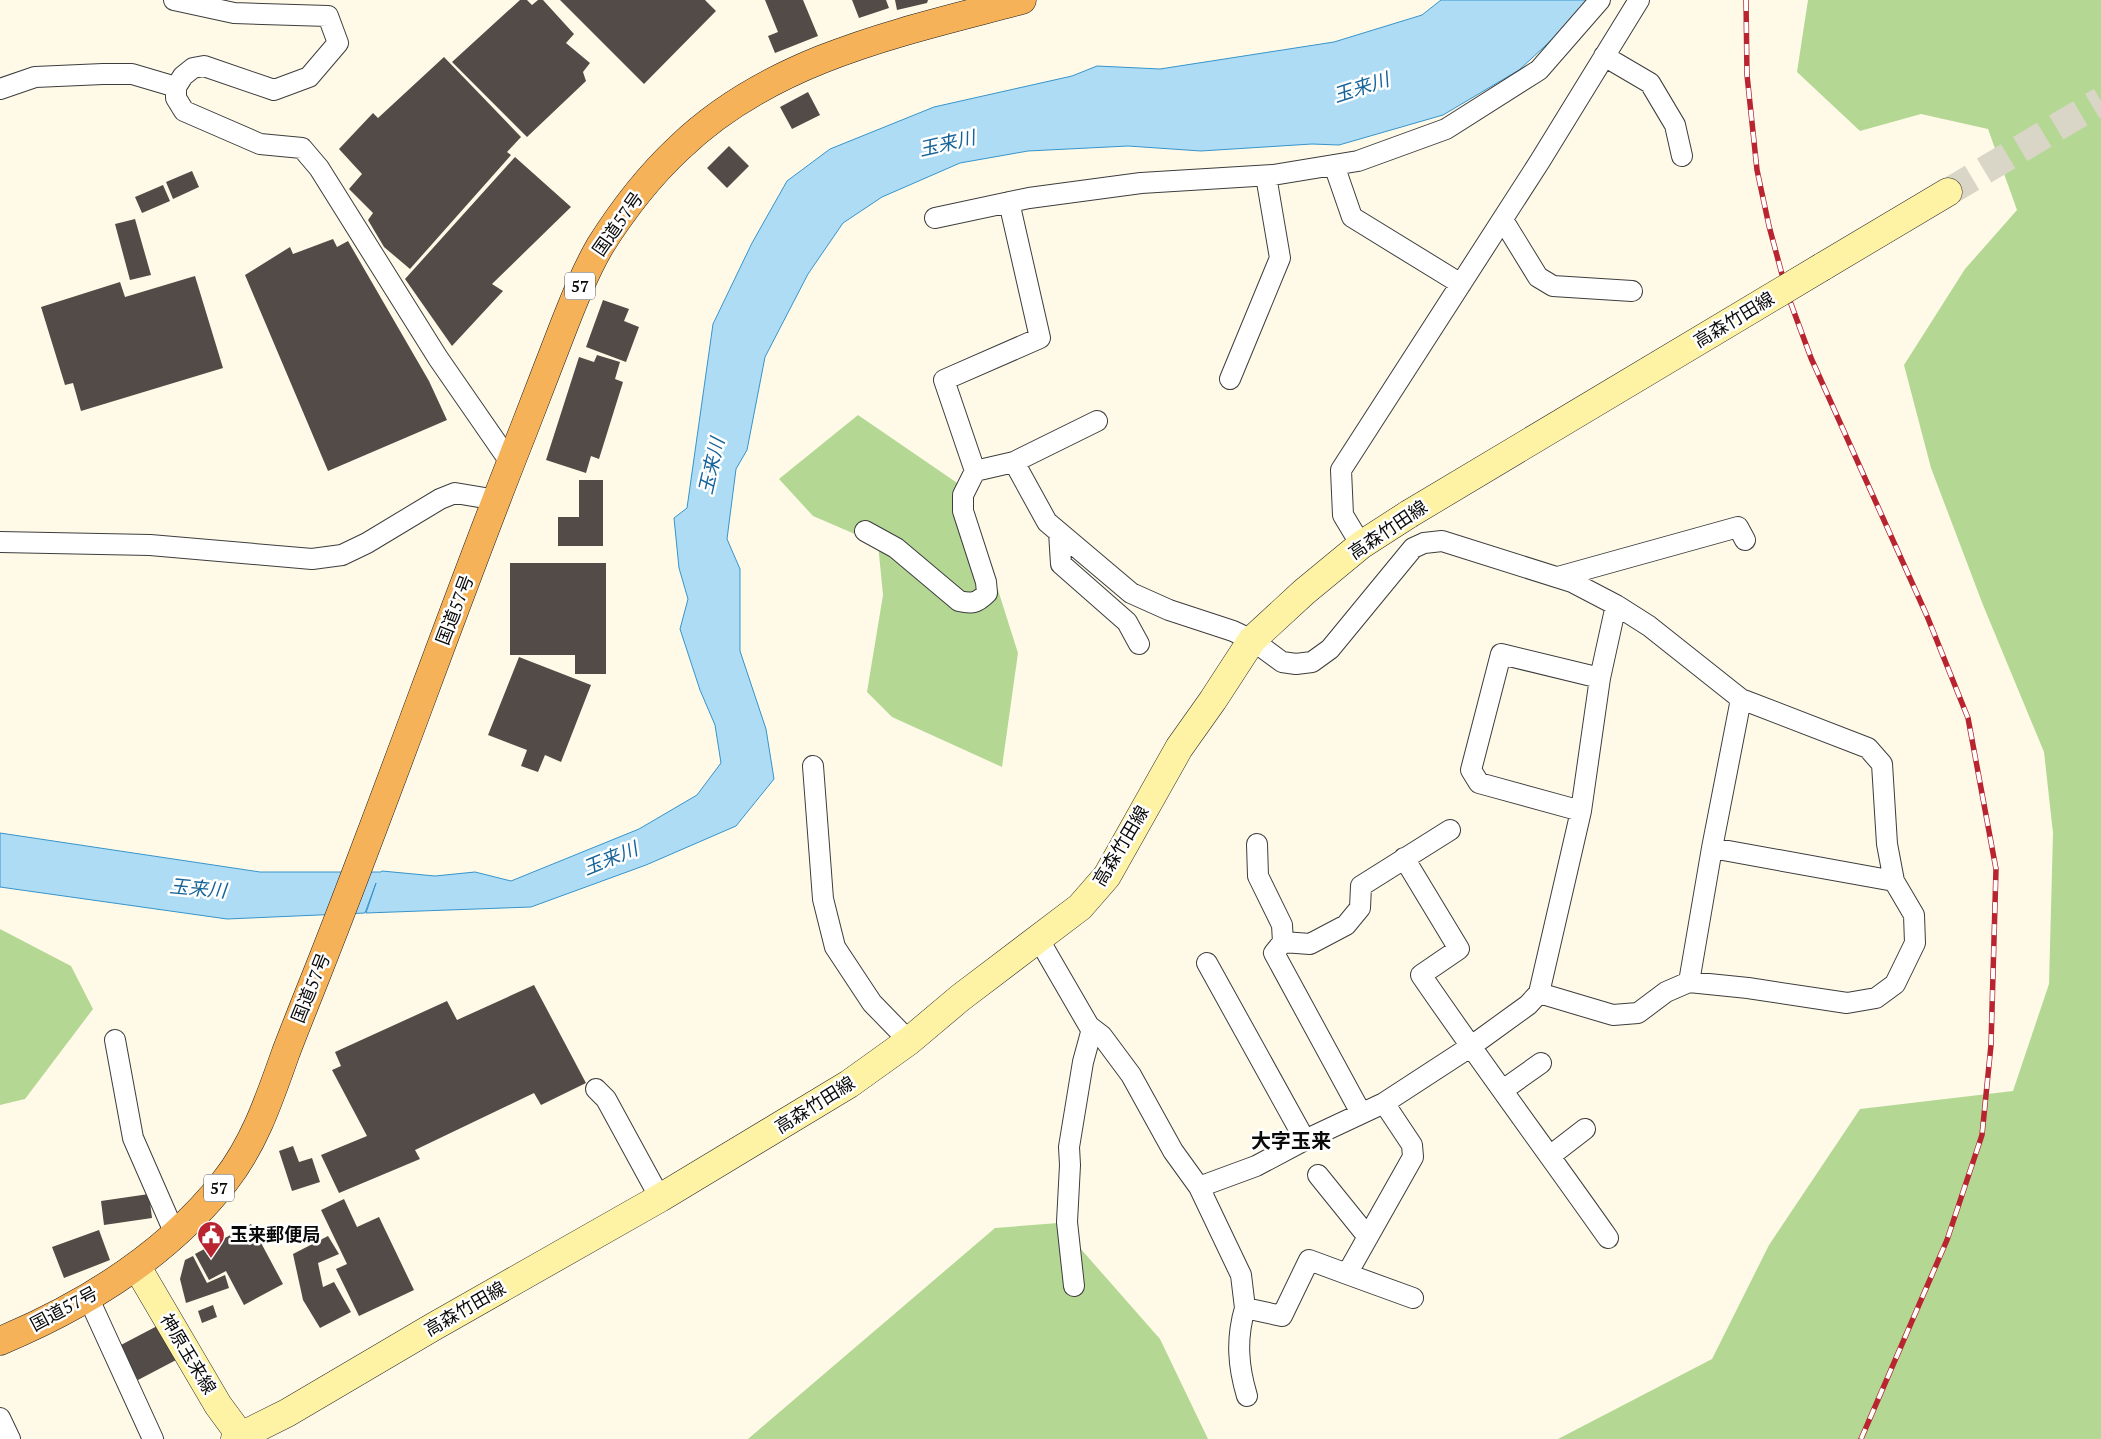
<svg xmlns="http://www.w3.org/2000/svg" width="2101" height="1439" font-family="'PT Serif','Noto Sans JP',serif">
	<rect width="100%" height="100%" fill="#fffae8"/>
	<path fill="#b4d893" d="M 1808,0 L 2101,0 L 2101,1439 L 1558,1439 L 1712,1359 L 1769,1245 L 1860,1109 L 2013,1091 L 2049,984 L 2053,833 L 2044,752 L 1983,605 L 1931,468 L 1904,365 L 1965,269 L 2017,210 L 1988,129 L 1921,114 L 1860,131 L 1797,72 Z
		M 858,415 L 966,489 L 1018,653 L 1002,767 L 892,717 L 867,692 L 883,595 L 878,544 L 813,516 L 779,479 Z
		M 0,929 L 71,966 L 93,1009 L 25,1099 L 0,1105 Z
		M 1058,1223 L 1160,1339 L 1208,1439 L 748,1439 L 995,1228 Z"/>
	<path fill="#aedcf5" stroke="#3694cb" d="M 1441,0 L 1586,0 L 1583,11 L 1519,70 L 1443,115 L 1339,145 L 1312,144 L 1201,151 L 1128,146 L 1028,151 L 960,163 L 882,197 L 843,223 L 808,274 L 765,357 L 747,450 L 736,469 L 727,539 L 740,569 L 740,651 L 766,729 L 774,779 L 736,826 L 646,865 L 531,907 L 366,913 L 376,883 L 365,913 L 227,919 L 0,887 L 0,833 L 260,872 L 381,872 L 382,871 L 435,876 L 475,872 L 511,881 L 639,829 L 697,795 L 721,763 L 715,725 L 700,690 L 680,629 L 688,599 L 679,568 L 674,518 L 687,508 L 713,324 L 752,243 L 787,181 L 830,149 L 934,107 L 1072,76 L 1097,66 L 1160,69 L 1334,42 L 1422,15 Z"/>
	<path fill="#534b47" d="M 520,0 L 527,0 L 532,5 L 538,0 L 543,0 L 574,34 L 566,43 L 590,63 L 583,72 L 586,81 L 527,137 L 452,62 Z
		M 560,0 L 705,0 L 716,11 L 644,84 Z
		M 765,0 L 803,0 L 818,36 L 775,53 L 768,36 L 778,32 Z
		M 852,0 L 886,0 L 889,8 L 859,18 Z
		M 895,0 L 928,0 L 927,3 L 897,10 Z
		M 444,57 L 521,137 L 507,152 L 511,155 L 410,269 L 384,247 L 368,220 L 373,213 L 349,189 L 362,174 L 339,149 L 373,113 L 378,118 Z
		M 808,92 L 820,115 L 792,129 L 780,107 Z
		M 729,146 L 749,166 L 727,188 L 707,168 Z
		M 515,157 L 571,207 L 492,284 L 503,291 L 452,346 L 405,279 Z
		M 192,171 L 199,187 L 173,199 L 166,182 Z
		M 163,185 L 170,201 L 142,213 L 135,197 Z
		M 135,219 L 151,275 L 130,280 L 115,224 Z
		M 333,239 L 337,247 L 348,241 L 429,381 L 447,420 L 328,471 L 245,275 L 290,247 L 293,254 Z
		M 195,276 L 223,368 L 81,411 L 73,383 L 65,385 L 41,307 L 120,282 L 125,297 Z
		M 603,300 L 629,309 L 624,321 L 639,327 L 626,362 L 586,347 Z
		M 597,355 L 620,362 L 615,379 L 623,382 L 599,459 L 591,456 L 586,473 L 546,460 L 579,357 L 594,362 Z
		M 579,480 L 603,480 L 603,546 L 558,546 L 558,517 L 579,517 Z
		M 510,563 L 606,563 L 606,674 L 575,674 L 575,655 L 510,655 Z
		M 519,657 L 591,685 L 561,762 L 545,755 L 538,772 L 521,766 L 527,750 L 488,735 Z
		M 534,985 L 586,1083 L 541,1105 L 534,1093 L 415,1150 L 420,1159 L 339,1193 L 321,1155 L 367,1136 L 332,1070 L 341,1066 L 335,1052 L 447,1001 L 457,1020 Z
		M 293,1146 L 299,1162 L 312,1158 L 320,1182 L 292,1191 L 279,1151 Z
		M 149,1194 L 152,1218 L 104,1225 L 101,1201 Z
		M 344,1199 L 357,1227 L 379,1217 L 414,1290 L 359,1316 L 336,1269 L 347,1264 L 321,1210 Z
		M 251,1224 L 283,1284 L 244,1305 L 226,1271 L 209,1280 L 195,1254 Z
		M 99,1230 L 110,1260 L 64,1278 L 52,1247 Z
		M 328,1236 L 339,1254 L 318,1263 L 323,1287 L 334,1282 L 351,1312 L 320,1328 L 303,1300 L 293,1254 Z
		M 193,1256 L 207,1283 L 225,1275 L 229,1288 L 186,1303 L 180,1279 L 185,1260 Z
		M 213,1305 L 217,1317 L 202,1323 L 198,1311 Z
		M 159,1325 L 178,1359 L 138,1380 L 119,1346 Z"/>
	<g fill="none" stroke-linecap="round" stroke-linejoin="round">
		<path stroke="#dad6c7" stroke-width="28" stroke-dasharray="28 14" stroke-linecap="butt" d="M 1948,192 L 2101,101"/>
		<defs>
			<path id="minor" d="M 174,0 L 234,13 L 328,16 L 338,43 L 309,77 L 274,90 L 204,66 L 193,68 L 183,76 L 176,87 L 176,98 L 184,111 L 260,144 L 302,148 L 319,168 L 438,358 L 510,462
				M 1604,56 L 1650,83 L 1675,125 L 1682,156
				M 0,89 L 35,77 L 103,74 L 132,74 L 176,87
				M 1334,165 L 1352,217 L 1461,284
				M 1009,202 L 1040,338 L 944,380 L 975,471 L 1014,462
				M 935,218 L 1029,198 L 1141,183 L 1273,175 L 1358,161 L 1446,129 L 1539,70 L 1600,0
				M 1503,220 L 1538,277 L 1553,286 L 1632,291
				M 1230,379 L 1280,258 L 1266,176
				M 1097,421 L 1014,462 L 1047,522 L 1131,593 L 1169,610 L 1233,631 L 1252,640 L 1282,662 L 1296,664 L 1312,662 L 1330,649 L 1413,548 L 1424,543 L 1442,541 L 1572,582 L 1616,605 L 1649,626 L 1741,699 L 1868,748 L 1882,764 L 1887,844 L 1894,881 L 1914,915 L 1915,943 L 1895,984 L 1876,998 L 1847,1003 L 1748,988 L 1689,982 L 1666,992 L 1638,1013 L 1613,1015 L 1539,993 L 1581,811 L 1600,678 L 1616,605
				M 865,531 L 896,548 L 959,601 C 973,604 977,603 987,593 L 986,582 L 963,511 L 963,495 L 975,471
				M 1059,532 L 1061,564 L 1127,622 L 1139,644
				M 0,542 L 150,545 L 312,559 L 342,555 L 367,543 L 440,499 L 455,493 L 497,500
				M 1361,545 L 1343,515 L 1341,470 L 1540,161 L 1639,0
				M 1558,577 L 1738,527 L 1745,540
				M 813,766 L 823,899 L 835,947 L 872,1003 L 909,1041
				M 1581,811 L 1479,783 L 1471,770 L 1501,654 L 1600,678
				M 1257,844 L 1258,876 L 1282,925 L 1283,942 L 1274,953 L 1361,1113
				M 1712,848 L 1894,881
				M 1404,858 L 1459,949 L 1421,975 C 1482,1064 1546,1150 1608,1238
				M 1038,938 L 1089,1026 L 1102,1036 L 1131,1075 L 1173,1151 L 1199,1187 L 1241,1275 L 1245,1308 L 1282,1316 L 1309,1260 L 1347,1274 L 1413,1157 L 1412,1145 L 1384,1103
				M 1283,942 L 1310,944 L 1346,925 L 1360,908 L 1361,886 L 1450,830
				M 1207,963 L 1305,1140
				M 1689,982 L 1712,848 L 1741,699
				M 115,1040 L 133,1138 L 175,1234
				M 596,1089 L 606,1099 L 660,1198
				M 1503,1090 L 1541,1063
				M 1550,1156 L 1585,1129
				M 1318,1175 L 1368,1237
				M 1199,1187 L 1256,1166 L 1305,1140 L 1384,1103 L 1470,1047 L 1528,1005 L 1539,993
				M 1347,1274 L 1413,1298
				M 1074,1286 L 1067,1222 L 1070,1165 L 1069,1147 L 1083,1062 L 1092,1029
				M 88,1297 L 153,1439
				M 1245,1308 C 1236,1339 1238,1366 1247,1396
				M 0,1418 L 10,1439"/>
			<path id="secondary" d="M 1822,267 L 1948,192
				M 137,1267 L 218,1405 L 243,1439
				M 235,1439 L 287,1413 L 433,1327 L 660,1198 L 849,1084 L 909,1041 L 960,998 L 1080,907 L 1107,876 L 1179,748 L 1213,700 L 1252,640 L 1304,592 L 1361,545 L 1409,514"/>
			<path id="trunk" d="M 0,1341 C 86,1305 167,1255 225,1181 C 255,1143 270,1097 286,1052 C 296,1026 306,1001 316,976 C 388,795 452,610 524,429 C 537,395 550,362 563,328 C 574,300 585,272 600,246 C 622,211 649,176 679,148 C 772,58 902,32 1022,0"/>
		</defs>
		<use href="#minor" stroke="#3d3d3d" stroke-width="22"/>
		<use href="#secondary" stroke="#2c2c2c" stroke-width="29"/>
		<use href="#trunk" stroke="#1b1b1b" stroke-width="29"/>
		<use href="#minor" stroke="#fff" stroke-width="20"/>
		<use href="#secondary" stroke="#fef2a4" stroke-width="28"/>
		<use href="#trunk" stroke="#f5b259" stroke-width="28"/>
		<defs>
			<path id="rail" d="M 1746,0 L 1747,75 L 1757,170 L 1769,226 L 1787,293 L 1811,358 L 1927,616 L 1968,718 L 1996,869 L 1991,1045 L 1982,1135 L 1947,1240 L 1861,1439"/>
		</defs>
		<use href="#rail" stroke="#b82530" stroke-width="5.5"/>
		<use href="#rail" stroke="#fff" stroke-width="4" stroke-dasharray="11" stroke-linecap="butt"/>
		<defs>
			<path id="secondary-bridge" d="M 1409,514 L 1822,267"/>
		</defs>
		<use href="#secondary-bridge" stroke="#2c2c2c" stroke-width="29" stroke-linecap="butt"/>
		<use href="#secondary-bridge" stroke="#fef2a4" stroke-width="28"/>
	</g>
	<defs>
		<symbol id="civic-pin" viewBox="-11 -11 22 30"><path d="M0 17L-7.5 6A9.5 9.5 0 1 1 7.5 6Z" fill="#b82530" stroke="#fff"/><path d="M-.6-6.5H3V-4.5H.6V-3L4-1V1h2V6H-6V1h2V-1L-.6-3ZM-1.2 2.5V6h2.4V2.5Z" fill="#fff"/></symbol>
	</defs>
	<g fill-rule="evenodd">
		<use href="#civic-pin" x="195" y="1219" width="32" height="43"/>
	</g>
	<g text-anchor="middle" stroke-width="5" stroke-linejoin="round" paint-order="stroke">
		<g fill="#fff" stroke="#545454" stroke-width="1">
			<rect x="565" y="272.5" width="30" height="27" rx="4"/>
			<rect x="204" y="1174.5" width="30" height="27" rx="4"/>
		</g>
		<g font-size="16" font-weight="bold" fill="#0a0a0a">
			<text x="580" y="292">57</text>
			<text x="219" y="1194">57</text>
		</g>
		<g font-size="18" fill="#0a0a0a" stroke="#fff">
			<text transform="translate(618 224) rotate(-55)" y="6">国道57号</text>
			<text transform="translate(1734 320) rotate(-31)" y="6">高森竹田線</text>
			<text transform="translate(1388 530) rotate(-34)" y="6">高森竹田線</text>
			<text transform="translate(455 610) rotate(-69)" y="6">国道57号</text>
			<text transform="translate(1121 846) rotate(-59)" y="6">高森竹田線</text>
			<text transform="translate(311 988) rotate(-68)" y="6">国道57号</text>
			<text transform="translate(815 1105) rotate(-32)" y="6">高森竹田線</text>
			<text transform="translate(64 1309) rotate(-28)" y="6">国道57号</text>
			<text transform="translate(465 1309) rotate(-30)" y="6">高森竹田線</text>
			<text transform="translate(188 1354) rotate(59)" y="6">神原玉来線</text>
		</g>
		<g font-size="18" font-weight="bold" fill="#0a0a0a" stroke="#fff" text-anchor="start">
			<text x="230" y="1241">玉来郵便局</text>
		</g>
		<g font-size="19" font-style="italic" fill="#166499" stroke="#fff">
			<text transform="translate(1361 87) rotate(-18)" y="7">玉来川</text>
			<text transform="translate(947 143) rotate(-13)" y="7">玉来川</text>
			<text transform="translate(711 466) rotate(-77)" y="7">玉来川</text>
			<text transform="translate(610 858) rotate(-22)" y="7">玉来川</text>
			<text transform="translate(198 888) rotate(5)" y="7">玉来川</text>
		</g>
		<g font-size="20" font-weight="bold" fill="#0a0a0a" stroke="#fff">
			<text x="1291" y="1148">大字玉来</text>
		</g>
	</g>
</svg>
